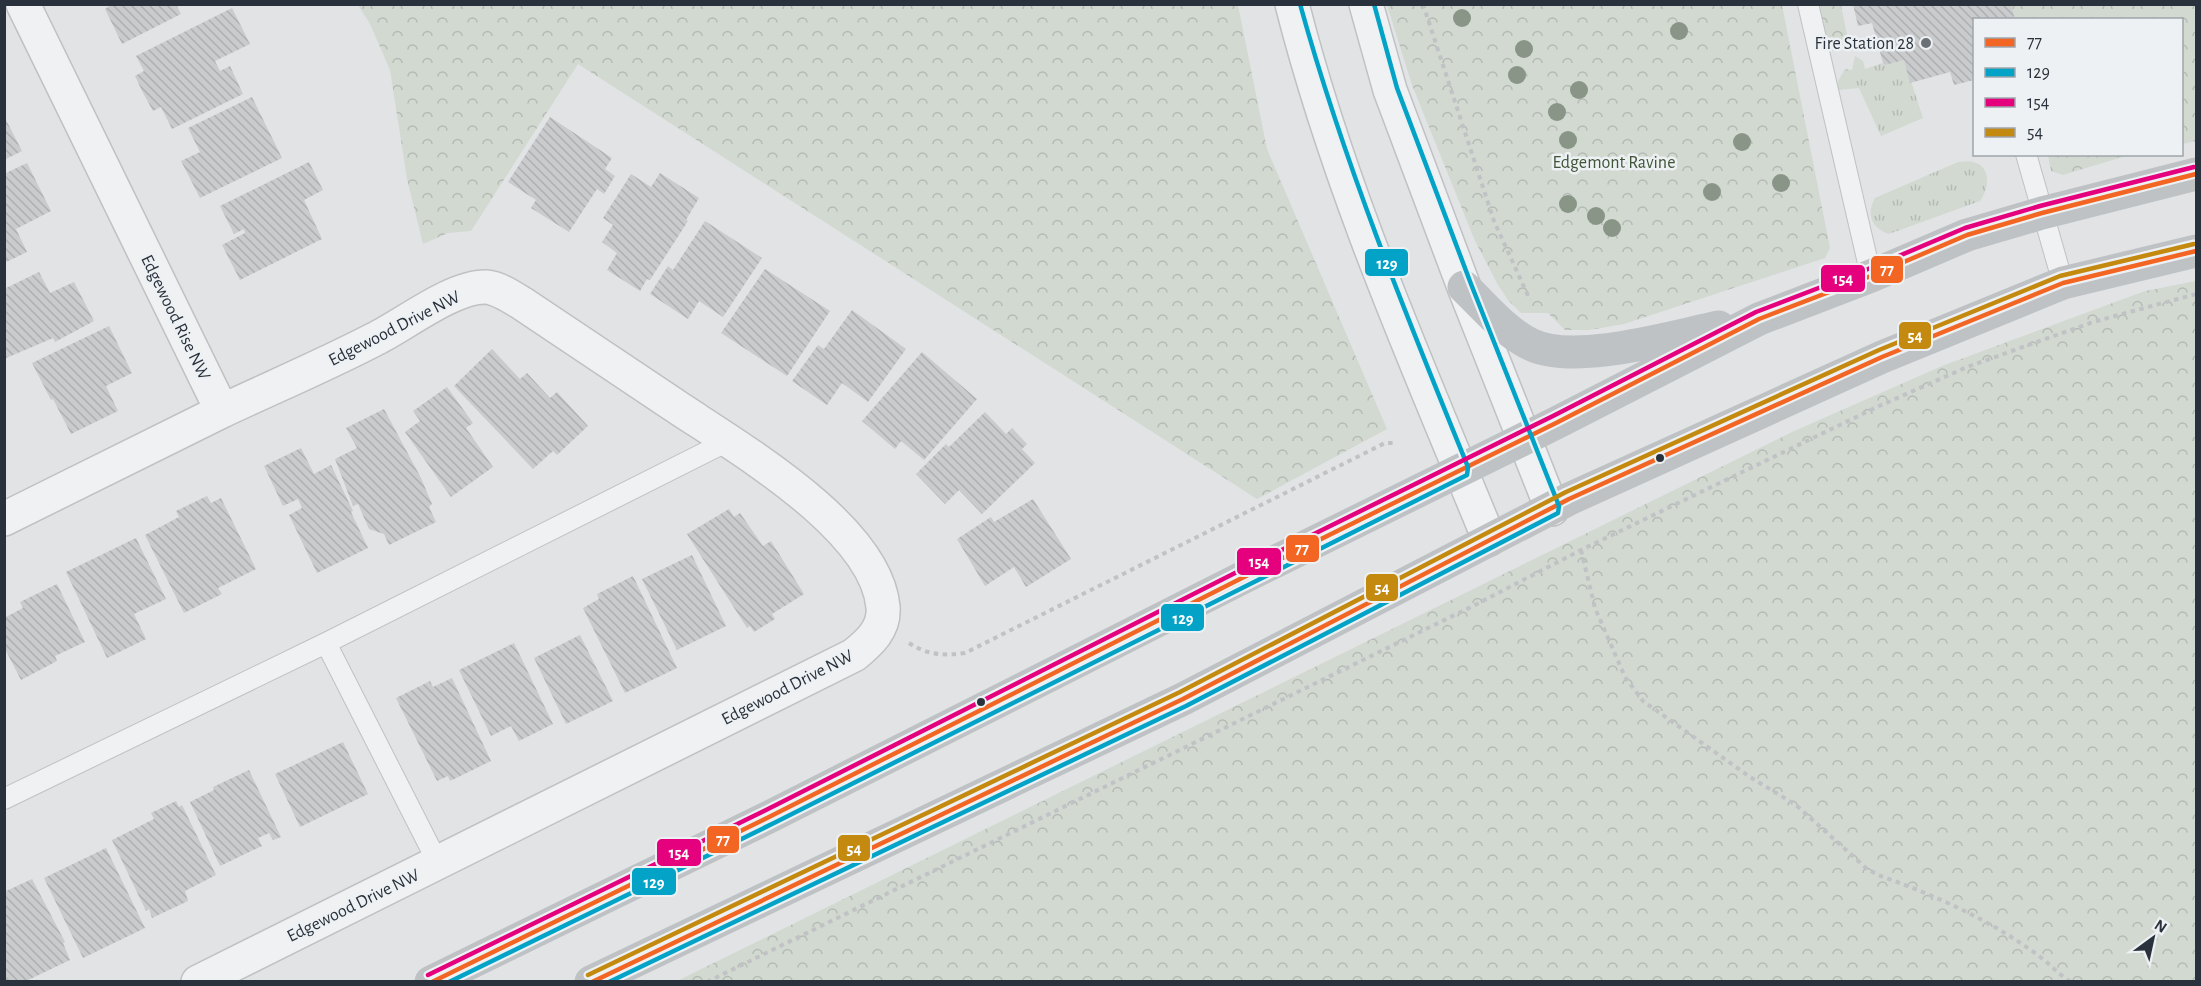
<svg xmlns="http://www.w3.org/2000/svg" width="2201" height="986" font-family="'Alegreya Sans',sans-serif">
	<defs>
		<pattern id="grass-tufts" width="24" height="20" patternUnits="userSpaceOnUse" patternTransform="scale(1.5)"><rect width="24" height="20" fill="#d2d9d1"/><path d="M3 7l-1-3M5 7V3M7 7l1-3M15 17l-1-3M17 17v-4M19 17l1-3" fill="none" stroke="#b4bbb4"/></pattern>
		<pattern id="park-crowns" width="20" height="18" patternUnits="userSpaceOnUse" patternTransform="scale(1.5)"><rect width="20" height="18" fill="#d2d9d1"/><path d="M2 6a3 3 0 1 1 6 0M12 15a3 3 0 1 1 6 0" fill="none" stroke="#b4bbb4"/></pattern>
		<pattern id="building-back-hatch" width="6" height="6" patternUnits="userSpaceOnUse" patternTransform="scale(1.5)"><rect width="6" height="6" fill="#c9cbcd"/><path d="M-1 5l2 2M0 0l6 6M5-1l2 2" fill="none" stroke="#adafb1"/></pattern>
	</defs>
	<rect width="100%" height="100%" fill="#e1e3e5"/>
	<path fill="url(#grass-tufts)" d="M 1855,56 L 1863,61 L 1865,69 L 1883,63 L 1885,65 L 1904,60 L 1923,118 L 1881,136 L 1859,88 L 1838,90 L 1838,81 L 1845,69 L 1852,70 Z
		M 1958,162 C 1963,162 1968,161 1973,162 C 1992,166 1989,189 1980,201 L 1889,234 C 1871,228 1866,214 1875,198 Z"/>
	<path fill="url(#park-crowns)" d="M 358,5 L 1238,5 L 1267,149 L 1387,429 L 1257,499 L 578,64 L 471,231 L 448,233 L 423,244 L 407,179 L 390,70 L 370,24 Z
		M 1387,5 L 1782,5 L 1830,248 L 1825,258 L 1624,324 L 1589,330 L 1565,330 L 1548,313 L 1521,313 L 1508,300 L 1498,285 L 1475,241 L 1412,85 Z
		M 1820,5 L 1841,5 L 1848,40 L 1842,47 L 1824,54 Z
		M 2011,5 L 2196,5 L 2196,141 L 2182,144 L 2182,20 L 2015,19 Z
		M 2048,155 L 2048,154 L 2129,155 L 2063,175 L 2051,171 Z
		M 2196,281 L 2196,981 L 677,981 L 1792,432 L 1942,366 L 2145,291 Z"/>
	<path fill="url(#building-back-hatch)" d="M 112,4 L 176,4 L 181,14 L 122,44 L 105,9 Z
		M 1853,4 L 2011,4 L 2015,20 L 1974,20 L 1974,80 L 1954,85 L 1950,72 L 1910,83 L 1904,60 L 1885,65 L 1883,63 L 1872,23 L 1858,26 Z
		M 232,8 L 250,44 L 215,61 L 220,71 L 230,66 L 243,94 L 172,129 L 161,107 L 153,111 L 142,91 L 135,76 L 144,71 L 136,56 Z
		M 252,97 L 282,158 L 200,198 L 181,161 L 200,152 L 188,128 Z
		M 4,116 L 22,151 L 4,160 Z
		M 550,117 L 612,158 L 605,169 L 615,176 L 604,194 L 597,189 L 569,232 L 531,208 L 536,200 L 508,182 Z
		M 309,162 L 323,190 L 304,200 L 322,239 L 240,280 L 222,245 L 245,233 L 244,229 L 234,234 L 220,206 Z
		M 27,163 L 51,211 L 16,229 L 27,252 L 4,263 L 4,174 Z
		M 660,173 L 699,198 L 686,220 L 688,221 L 650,280 L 647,279 L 640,291 L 607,270 L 617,253 L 602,242 L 613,225 L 603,218 L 631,174 L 651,187 Z
		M 705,221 L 762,258 L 723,317 L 699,301 L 688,319 L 650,294 L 668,266 L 673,270 Z
		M 765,269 L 830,311 L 787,376 L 721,333 Z
		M 39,272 L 50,293 L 74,282 L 94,321 L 55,342 L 53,338 L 4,359 L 4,289 Z
		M 852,310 L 906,349 L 868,402 L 842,383 L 827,405 L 792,381 L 818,345 L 824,349 Z
		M 109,326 L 132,373 L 106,386 L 118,411 L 71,434 L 53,399 L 51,400 L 32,363 Z
		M 492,349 L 520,379 L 527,373 L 550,398 L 557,392 L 588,426 L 557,455 L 553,451 L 533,469 L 454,386 Z
		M 922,352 L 977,399 L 924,460 L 901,441 L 895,449 L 862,421 Z
		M 447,387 L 473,423 L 466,428 L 493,467 L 451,497 L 405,432 L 420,421 L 413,411 Z
		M 384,409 L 421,478 L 432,504 L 429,507 L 436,522 L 389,545 L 384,534 L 369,529 L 358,504 L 353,506 L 335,459 L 357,448 L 346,428 Z
		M 985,412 L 1006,434 L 1012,428 L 1027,444 L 1022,449 L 1035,463 L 982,514 L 959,490 L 945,504 L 916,474 L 946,444 L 949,447 Z
		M 301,448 L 314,474 L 331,465 L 353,511 L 351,512 L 368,548 L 317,573 L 289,515 L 302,508 L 298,499 L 283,506 L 264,466 Z
		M 207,496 L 211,503 L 221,498 L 256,569 L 218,588 L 222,594 L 184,613 L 145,535 L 179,517 L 176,511 Z
		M 1033,499 L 1071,559 L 1026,587 L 1014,567 L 985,586 L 957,539 L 991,517 L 994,522 Z
		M 729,509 L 734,517 L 740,513 L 763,546 L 771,541 L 804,594 L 772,614 L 775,619 L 754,632 L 750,626 L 747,628 L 687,534 Z
		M 136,538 L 166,599 L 134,614 L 146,639 L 107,658 L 66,572 Z
		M 692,555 L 726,626 L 677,650 L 642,579 Z
		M 633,576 L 677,668 L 625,693 L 583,608 L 599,599 L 597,594 Z
		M 57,584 L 85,642 L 55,656 L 57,661 L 21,680 L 4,647 L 4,618 L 23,608 L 20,602 Z
		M 580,635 L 613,701 L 566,724 L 534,658 Z
		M 514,643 L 553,724 L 519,741 L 511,726 L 491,736 L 459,670 Z
		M 452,678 L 491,761 L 450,781 L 448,776 L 437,781 L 396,698 L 430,681 L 433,687 Z
		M 343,742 L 368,794 L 300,827 L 275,774 Z
		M 249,770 L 281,837 L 273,840 L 269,833 L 258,838 L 262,846 L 220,866 L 190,802 L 214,790 L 213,787 Z
		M 176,801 L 179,807 L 182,805 L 216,875 L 185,891 L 188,901 L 152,918 L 149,909 L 146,911 L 112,840 L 154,819 L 151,813 Z
		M 106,848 L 145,928 L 83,958 L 44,878 Z
		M 32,879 L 65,942 L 63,943 L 70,960 L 24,982 L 4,982 L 4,892 Z"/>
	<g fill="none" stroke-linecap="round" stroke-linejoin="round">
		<defs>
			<path id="service" d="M 1808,4 L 1871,276
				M 2026,154 L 2063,283
				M 326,643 L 438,863
				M 4,799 L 326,643 L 728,441"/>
			<path id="minor" d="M 4,519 L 222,411 L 23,4
				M 198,982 L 854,655 C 869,643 885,629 883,607 C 876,526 733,445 671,403 C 622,370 573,337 523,304 C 513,298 499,288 486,287 C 453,286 404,325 375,339 C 325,365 273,387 222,411"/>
			<path id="tertiary" d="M 1292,4 C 1339,189 1417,364 1489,539
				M 1366,4 L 1390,90 L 1464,287 L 1552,509"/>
		</defs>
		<use href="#service" stroke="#bfc1c3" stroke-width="22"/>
		<use href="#minor" stroke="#bfc1c3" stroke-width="36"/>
		<use href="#tertiary" stroke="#bfc1c3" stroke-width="36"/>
		<path stroke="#c1c2c5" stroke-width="4" stroke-dasharray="4.5 4.5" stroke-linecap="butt" d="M 1423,4 L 1494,221 L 1530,300
			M 1581,550 L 1595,608 L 1625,677 L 1643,701 L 1750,777 L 1796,805 L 1866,868 L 1878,875 C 1932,894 1988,919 2035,953 C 2048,962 2058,974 2071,982
			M 909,643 C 927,655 944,656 965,653 L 1385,443 L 1397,443
			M 707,982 L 1475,605 L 1581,550 L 1877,407 L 1967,367 L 2093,322 L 2196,294"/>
		<use href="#service" stroke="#eff1f2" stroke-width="20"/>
		<use href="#minor" stroke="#eff1f2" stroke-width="33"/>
		<use href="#tertiary" stroke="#eff1f2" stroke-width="33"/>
		<path stroke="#bfc2c4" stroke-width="33" d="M 1464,287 C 1484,306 1504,331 1530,344 C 1574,366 1671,337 1719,327
			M 431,982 L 771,816 L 1238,580 L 1556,423 L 1759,319 L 1871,276 L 1967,235 L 2042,213 L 2196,174
			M 591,982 L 1183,699 L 1569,499 L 1882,357 L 2063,283 L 2196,251"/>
		<defs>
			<path id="bus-1" d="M 432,982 L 771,816 L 1238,580 L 1556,423 L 1759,319 L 1871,276 L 1967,235 L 2042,213 L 2196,174
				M 592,982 L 1183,699 L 1569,499 L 1882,357 L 2063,283 L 2196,251"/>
			<path id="bus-2" d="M 449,982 L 774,823 L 1467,475 L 1468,467 C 1406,315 1344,163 1300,4
				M 609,982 L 1186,706 L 1558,513 L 1559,506 L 1471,284 L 1397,88 L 1374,4"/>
			<path id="bus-3" d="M 428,975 L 768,809 L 1235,573 L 1553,416 L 1756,312 L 1868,269 L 1965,228 L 2040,206 L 2194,167"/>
			<path id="bus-4" d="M 588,975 L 1180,692 L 1566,492 L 1879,350 L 2060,276 L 2194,244"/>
		</defs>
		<use href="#bus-1" stroke="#eef1f4" stroke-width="9"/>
		<use href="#bus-2" stroke="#eef1f4" stroke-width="9"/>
		<use href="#bus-3" stroke="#eef1f4" stroke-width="9"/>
		<use href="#bus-4" stroke="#eef1f4" stroke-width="9"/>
		<use href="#bus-1" stroke="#f26522" stroke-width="4.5"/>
		<use href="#bus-2" stroke="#02a3c7" stroke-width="4.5"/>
		<use href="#bus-3" stroke="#e5007d" stroke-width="4.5"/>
		<use href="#bus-4" stroke="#c4890f" stroke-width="4.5"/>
	</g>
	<g fill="#899586">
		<circle cx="1462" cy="18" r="9"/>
		<circle cx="1679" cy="31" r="9"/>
		<circle cx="1524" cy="49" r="9"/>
		<circle cx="1517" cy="75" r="9"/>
		<circle cx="1579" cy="90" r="9"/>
		<circle cx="1557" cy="112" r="9"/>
		<circle cx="1568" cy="140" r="9"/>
		<circle cx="1742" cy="142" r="9"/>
		<circle cx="1781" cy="183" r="9"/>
		<circle cx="1712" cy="192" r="9"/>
		<circle cx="1568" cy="204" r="9"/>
		<circle cx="1596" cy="216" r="9"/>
		<circle cx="1612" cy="228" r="9"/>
	</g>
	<circle fill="#697077" stroke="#eef1f4" stroke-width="2" cx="1926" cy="43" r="6"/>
	<g fill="#29323c" stroke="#eef1f4" stroke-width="2">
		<circle cx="1660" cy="458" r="5"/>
		<circle cx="981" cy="702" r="5"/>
	</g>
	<g text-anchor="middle" stroke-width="5" stroke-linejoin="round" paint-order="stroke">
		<g font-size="18" fill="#29323c" stroke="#eef1f4" text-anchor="end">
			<text x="1914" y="49">Fire Station 28</text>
		</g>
		<g font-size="18" fill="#415638" stroke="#eef1f4">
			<text x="1614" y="168">Edgemont Ravine</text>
		</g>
		<g font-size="18" fill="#29323c" stroke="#eef1f4">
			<text transform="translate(176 317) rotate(64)" y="6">Edgewood Rise NW</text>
			<text transform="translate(394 328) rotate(-27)" y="6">Edgewood Drive NW</text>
			<text transform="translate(787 687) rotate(-27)" y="6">Edgewood Drive NW</text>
			<text transform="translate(353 905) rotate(-26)" y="6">Edgewood Drive NW</text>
		</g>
	</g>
	<g stroke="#eef1f4" stroke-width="2">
		<rect x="1364" y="248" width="45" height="29" rx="6" fill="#02a3c7"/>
		<rect x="1870" y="255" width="34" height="29" rx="6" fill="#f26522"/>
		<rect x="1820" y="264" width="46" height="29" rx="6" fill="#e5007d"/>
		<rect x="1898" y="321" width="34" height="29" rx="6" fill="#c4890f"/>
		<rect x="1285" y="534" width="35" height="29" rx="6" fill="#f26522"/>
		<rect x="1236" y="547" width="46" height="29" rx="6" fill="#e5007d"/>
		<rect x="1365" y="573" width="34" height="29" rx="6" fill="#c4890f"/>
		<rect x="1160" y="603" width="45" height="29" rx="6" fill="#02a3c7"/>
		<rect x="706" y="825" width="34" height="29" rx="6" fill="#f26522"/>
		<rect x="837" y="834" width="34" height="28" rx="6" fill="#c4890f"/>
		<rect x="656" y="838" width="46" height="29" rx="6" fill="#e5007d"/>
		<rect x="631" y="867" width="46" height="29" rx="6" fill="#02a3c7"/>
	</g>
	<g font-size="16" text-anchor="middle" font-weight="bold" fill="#fff">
		<text x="1387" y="269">129</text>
		<text x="1887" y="275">77</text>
		<text x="1843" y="284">154</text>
		<text x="1915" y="341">54</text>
		<text x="1302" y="554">77</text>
		<text x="1259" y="567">154</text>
		<text x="1382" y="593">54</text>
		<text x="1183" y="624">129</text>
		<text x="723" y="845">77</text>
		<text x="854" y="854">54</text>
		<text x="679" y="858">154</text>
		<text x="654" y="888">129</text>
	</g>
	<rect width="2201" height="986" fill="none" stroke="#29323c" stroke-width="12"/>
	<rect x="1973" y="18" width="210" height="138" fill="#eef1f4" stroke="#9fa5aa" stroke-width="1.5"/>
	<rect x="1985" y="38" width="30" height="9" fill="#f26522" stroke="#9fa5aa" stroke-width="1.5"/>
	<text x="2027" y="48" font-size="18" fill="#29323c">77</text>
	<rect x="1985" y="68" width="30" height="9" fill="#02a3c7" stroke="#9fa5aa" stroke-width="1.5"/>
	<text x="2027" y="78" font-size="18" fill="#29323c">129</text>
	<rect x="1985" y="98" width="30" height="9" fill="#e5007d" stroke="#9fa5aa" stroke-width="1.5"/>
	<text x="2027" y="108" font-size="18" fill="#29323c">154</text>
	<rect x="1985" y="128" width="30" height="9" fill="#c4890f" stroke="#9fa5aa" stroke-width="1.5"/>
	<text x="2027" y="138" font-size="18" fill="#29323c">54</text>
	<g transform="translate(2153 938) rotate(33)" stroke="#eef1f4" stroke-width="4.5" paint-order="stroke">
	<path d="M0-4.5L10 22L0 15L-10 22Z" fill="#29323c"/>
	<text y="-9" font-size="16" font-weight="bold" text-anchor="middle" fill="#29323c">N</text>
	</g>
</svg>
